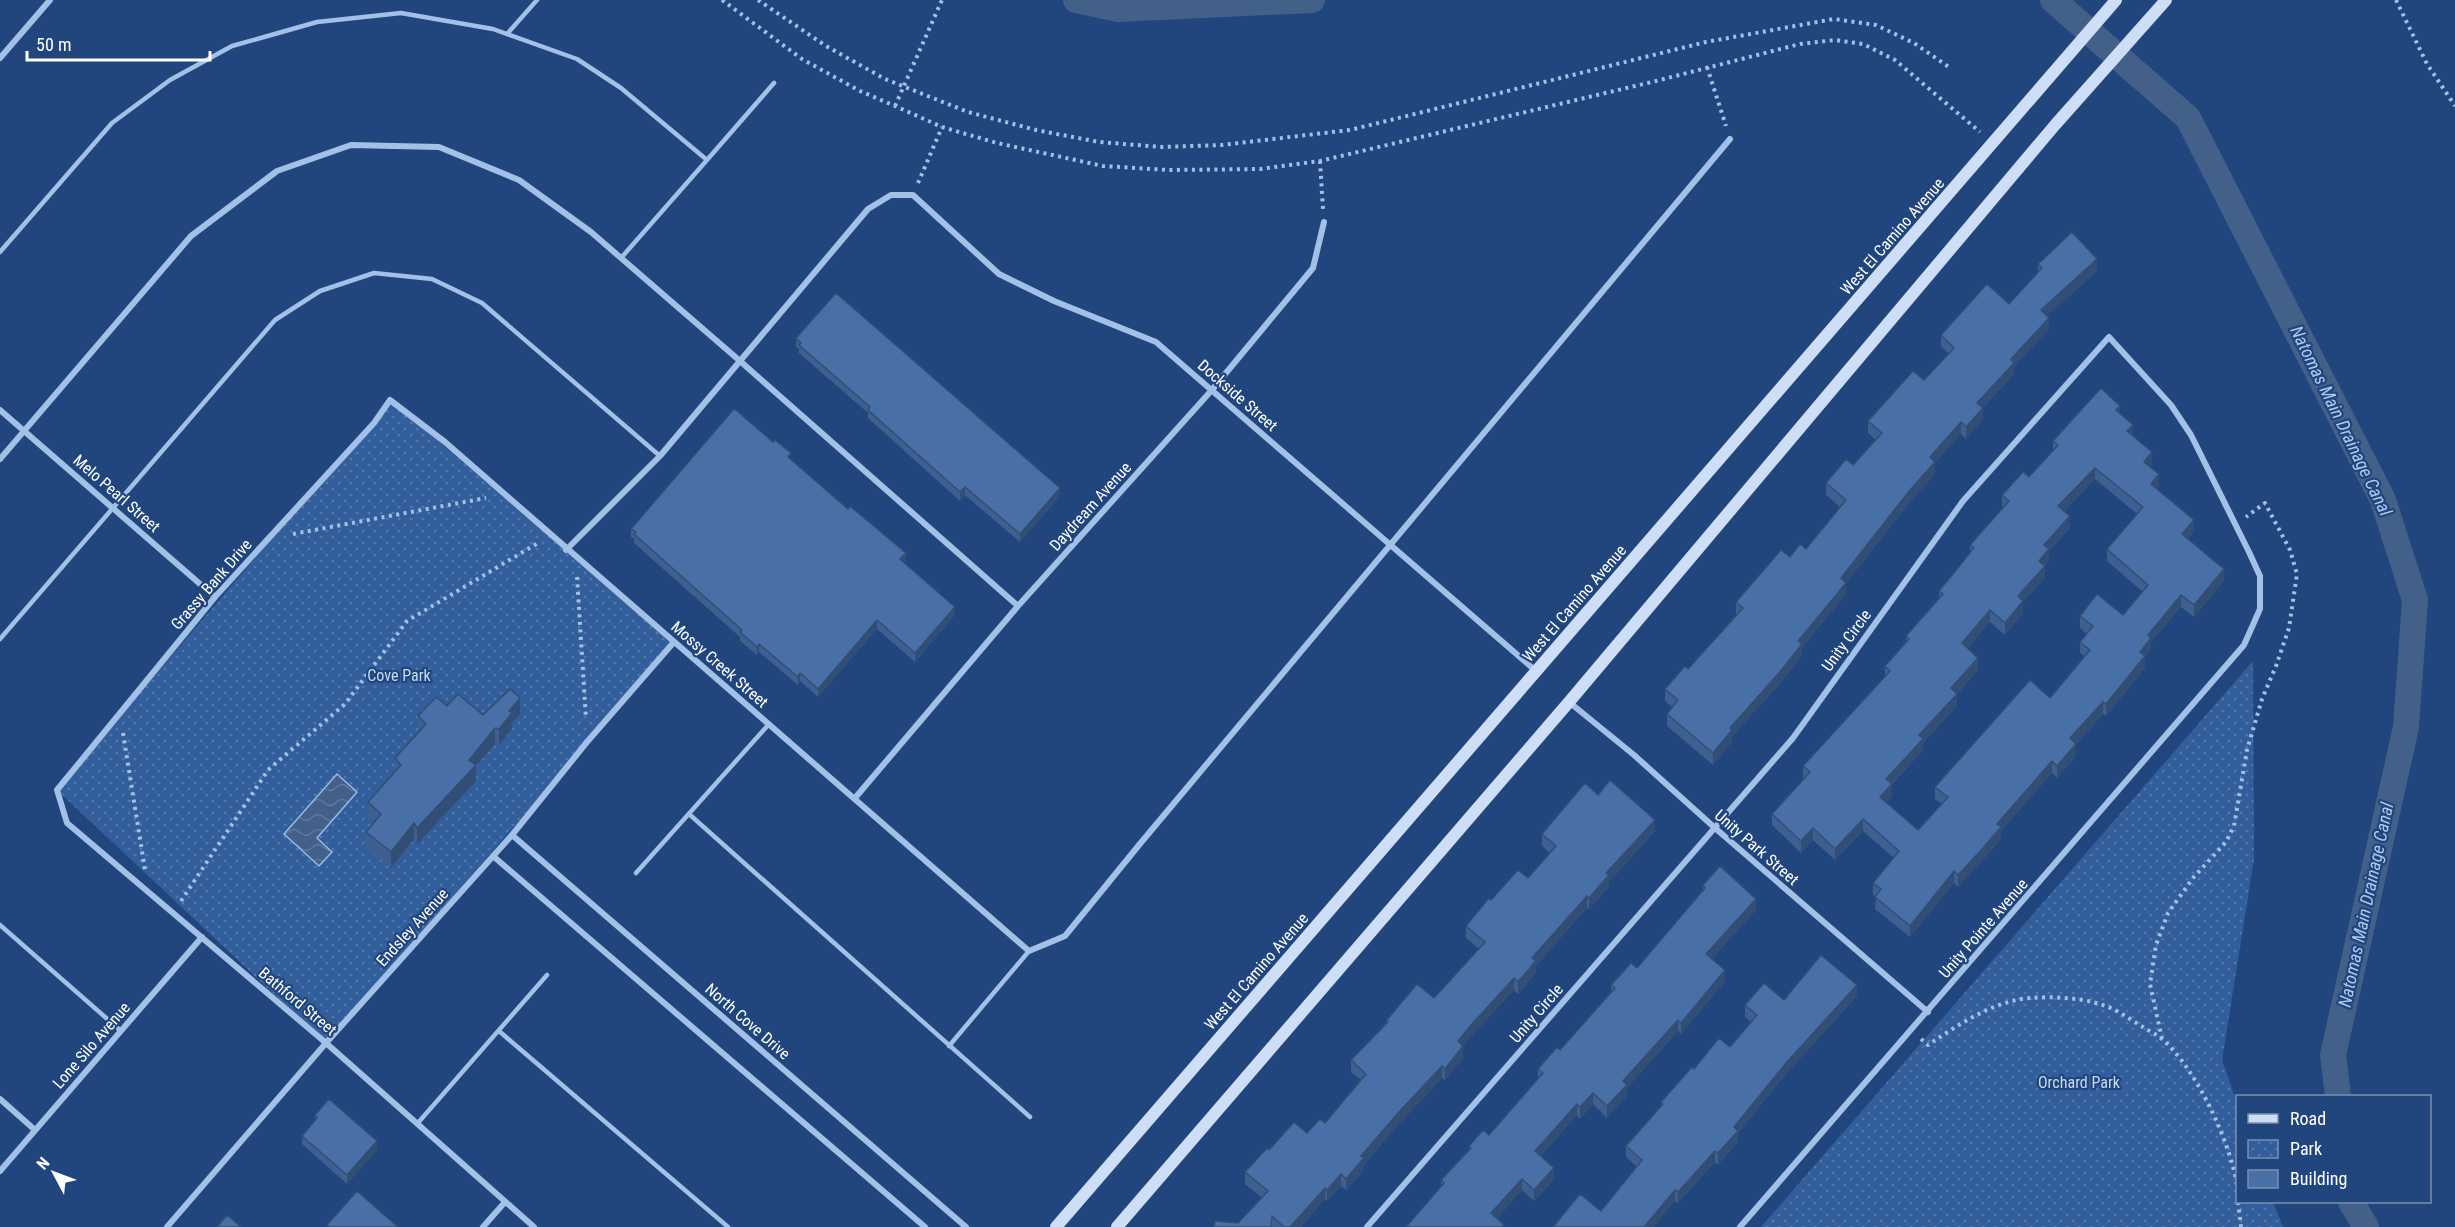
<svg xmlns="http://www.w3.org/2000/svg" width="2455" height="1227" font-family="'Roboto Condensed',sans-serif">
	<defs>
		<pattern id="park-dots" width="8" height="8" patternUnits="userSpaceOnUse" patternTransform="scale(1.5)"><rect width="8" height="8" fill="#325f9c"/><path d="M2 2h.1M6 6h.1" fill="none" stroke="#5177ab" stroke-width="1.8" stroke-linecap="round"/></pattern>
		<pattern id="water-waves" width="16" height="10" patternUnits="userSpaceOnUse" patternTransform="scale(1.5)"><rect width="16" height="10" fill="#436089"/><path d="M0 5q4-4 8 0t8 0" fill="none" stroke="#5f789b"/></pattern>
	</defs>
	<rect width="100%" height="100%" fill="#20467d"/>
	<path fill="url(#park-dots)" d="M 390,400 L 674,642 L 326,1043 L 57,790 Z
		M 2253,661 L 2254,859 L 2222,1060 L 2237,1103 L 2238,1202 L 2273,1202 L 2283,1227 L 1761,1227 Z"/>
	<path fill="url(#water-waves)" stroke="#96bae9" stroke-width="1.5" d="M 337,774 L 357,792 L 317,838 L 332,852 L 319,866 L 284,834 Z"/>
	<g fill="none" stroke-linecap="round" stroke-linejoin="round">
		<path stroke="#436089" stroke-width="26" d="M 1076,0 L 1118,9 L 1312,0
			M 2053,0 L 2188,118 L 2383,500 L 2415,600 L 2406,727 L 2333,1055 L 2338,1096
			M 2351,1202 L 2366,1227"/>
		<path stroke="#a3c0e7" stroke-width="4" stroke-dasharray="3 4.5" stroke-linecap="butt" d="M 722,0 L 802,59 L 860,91 L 895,106 L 942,127 L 997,143 L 1103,166 L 1168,170 L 1260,169 L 1320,161 L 1656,81 L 1800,44 L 1835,40 L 1863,44 L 1895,60 L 1980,132
			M 758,0 L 826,46 L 885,79 L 968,112 L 1036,130 L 1099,142 L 1162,147 L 1222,145 L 1350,130 L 1706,42 L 1834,19 L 1876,25 L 1914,43 L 1949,67
			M 2396,0 L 2427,64 L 2455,106
			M 1707,67 L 1726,126
			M 895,106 L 942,0
			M 1320,161 L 1323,209
			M 918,183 L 942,127
			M 293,534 L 486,498
			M 577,577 L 586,719
			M 123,733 L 145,870
			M 181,901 L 268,770 L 345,704 L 407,621 L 538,543
			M 1921,1039 L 1928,1045 C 1958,1025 1993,1001 2030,998 C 2057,996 2091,998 2115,1010 C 2125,1015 2134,1022 2143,1027 C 2149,1031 2156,1034 2162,1039 C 2197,1069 2233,1147 2238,1192
			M 2162,1039 L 2150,984 L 2156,945 L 2168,913 L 2193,878 L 2226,842 L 2234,826 L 2247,750 L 2262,699 L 2276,666 L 2289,628 L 2297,574 L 2290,550 L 2265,503 L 2246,517
			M 2238,1202 L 2241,1227"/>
		<path stroke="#a3c0e7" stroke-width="4.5" d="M 507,34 L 537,0
			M 707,160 L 774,83
			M 0,252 L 112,123 L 170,80 L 232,46 L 317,22 L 401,13 L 493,29 L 577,59 L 621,88 L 707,160 L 621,258
			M 0,639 L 275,320 L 320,291 L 374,273 L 432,279 L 482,303 L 660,456
			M 689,814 L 1030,1117
			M 636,873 L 769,724
			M 0,925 L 121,1031
			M 499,1031 L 728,1227
			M 949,1046 L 1029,951
			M 417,1124 L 547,975"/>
		<path stroke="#a3c0e7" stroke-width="6" d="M 0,58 L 50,0
			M 0,410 L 215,597
			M 0,459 L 191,236 L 277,171 L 351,145 L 439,147 L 519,180 L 591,232 L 740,361 L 868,209 L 891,195 L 913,195 L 999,274 L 1054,301 L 1156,342 L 1536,671
			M 566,550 L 660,456 L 740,361 L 1018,606
			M 1569,702 L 1634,755 L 1715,828 L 1928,1012
			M 855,798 L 1018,606 L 1211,391 L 1313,268 L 1324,222
			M 512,835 L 966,1227
			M 493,856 L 925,1227
			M 0,1099 L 35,1130
			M 0,1171 L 202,937
			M 167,1227 L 326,1043 L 512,835 L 587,742 L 674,642
			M 483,1227 L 505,1202
			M 534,1227 L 326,1043 L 67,823 L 57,790 L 215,597 L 374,423 L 390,400 L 445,442 L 1029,951 L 1065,936 L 1139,845 L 1730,139
			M 1367,1227 L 1793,738 L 1963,501 L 2109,337 L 2171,405 L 2191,435 L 2249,552 L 2260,576 L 2260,609 L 2244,645 L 1740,1227"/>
		<path stroke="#cddef6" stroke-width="12" d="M 1056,1227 L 2116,0
			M 1117,1227 L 1569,702 L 2055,125 L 2166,0"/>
	</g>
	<path fill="#3e6090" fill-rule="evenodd" d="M 2038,264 L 2097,271 L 2047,316 L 2049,329 L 2014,367 L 2014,374 L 1983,408 L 1983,419 L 1966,439 L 1961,434 L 1935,463 L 1935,474 L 1910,502 L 1846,583 L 1846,594 L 1802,648 L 1802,655 L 1779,685 L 1732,736 L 1732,742 L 1713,765 L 1667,726 L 1667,714 L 1672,707 L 1665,701 L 1665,689 L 1688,669 L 1737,615 L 1736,614 L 1736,602 L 1790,557 L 1806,549 L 1840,507 L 1826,495 L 1826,483 L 1853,465 L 1876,440 L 1868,433 L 1868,421 L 1924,380 L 1949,354 L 1941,346 L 1941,335 L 2009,304 L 2038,272 Z
		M 796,338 L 1060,496 L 1020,542 L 965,495 L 960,501 L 868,418 L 868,413 L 799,353 L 799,349 L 796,347 Z
		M 2120,414 L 2133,436 L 2152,464 L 2150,467 L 2159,486 L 2157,489 L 2194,532 L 2188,539 L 2224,581 L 2194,617 L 2181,607 L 2151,642 L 2151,650 L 2145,657 L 2145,668 L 2106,716 L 2103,714 L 2076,744 L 2076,756 L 2057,778 L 2052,773 L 2001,831 L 2001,839 L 1983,860 L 1958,887 L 1954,883 L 1910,937 L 1875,909 L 1876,896 L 1873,895 L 1873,883 L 1894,858 L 1863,831 L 1835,860 L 1813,840 L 1801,853 L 1772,825 L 1772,814 L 1804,779 L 1803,778 L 1803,766 L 1885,677 L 1885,666 L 1906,643 L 1906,636 L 1939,599 L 1939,591 L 1970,553 L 1970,545 L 2003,508 L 2002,507 L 2002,495 L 2029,477 L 2053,451 L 2053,441 ZM 2095,479 L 2137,514 L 2107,549 L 2107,561 L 2143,592 L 2123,615 L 2080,616 L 2080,628 L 2087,634 L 2080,642 L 2080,653 L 2085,657 L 2050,698 L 1935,787 L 1935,799 L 1942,804 L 1918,830 L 1886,802 L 1892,796 L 1892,784 L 1923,750 L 1923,743 L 1957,706 L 1957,694 L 1978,670 L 1968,648 L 1990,622 L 2005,635 L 2023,613 L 2023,602 L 2045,578 L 2045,566 L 2049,561 L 2049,551 L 2070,528 L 2064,511 Z
		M 791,460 L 906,561 L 904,563 L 955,615 L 915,662 L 877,629 L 818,697 L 800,681 L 798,685 L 759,652 L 757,655 L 740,641 L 740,637 L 634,543 L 634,539 L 631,537 L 631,529 Z
		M 447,706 L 483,715 L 520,714 L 512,723 L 512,729 L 499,745 L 495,744 L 476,766 L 476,781 L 417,844 L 414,839 L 391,868 L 366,848 L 366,832 L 374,823 L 368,818 L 368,802 L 395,772 L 395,758 L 419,732 L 418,716 Z
		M 1598,795 L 1655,831 L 1609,882 L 1609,887 L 1589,909 L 1587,908 L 1536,966 L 1536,973 L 1518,994 L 1514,990 L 1471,1036 L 1463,1046 L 1463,1058 L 1445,1080 L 1442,1078 L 1398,1125 L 1364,1165 L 1364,1170 L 1346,1190 L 1341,1186 L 1327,1201 L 1325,1199 L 1301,1227 L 1214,1227 L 1238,1223 L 1262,1198 L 1245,1184 L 1245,1172 L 1269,1150 L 1307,1133 L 1325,1123 L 1361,1080 L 1351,1072 L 1351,1060 L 1386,1023 L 1386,1021 L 1434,998 L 1479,949 L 1466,938 L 1466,926 L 1491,900 L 1528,878 L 1550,853 L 1542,846 L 1542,834 Z
		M 1703,885 L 1756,910 L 1712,959 L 1725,981 L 1681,1034 L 1678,1031 L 1627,1088 L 1627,1096 L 1607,1118 L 1593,1104 L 1580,1119 L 1577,1115 L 1541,1156 L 1554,1180 L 1534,1201 L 1522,1190 L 1497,1218 L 1504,1227 L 1441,1186 L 1441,1180 L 1469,1151 L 1469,1146 L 1489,1135 L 1538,1079 L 1538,1069 L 1560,1050 L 1611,992 L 1611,985 L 1637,968 L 1703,891 Z
		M 1857,996 L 1786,1074 L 1738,1133 L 1738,1142 L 1718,1165 L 1715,1162 L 1678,1203 L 1675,1201 L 1601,1211 L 1637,1167 L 1626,1157 L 1626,1146 L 1661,1107 L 1661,1102 L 1694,1069 L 1730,1047 L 1751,1022 L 1745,1017 L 1745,1005 L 1784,1000 Z
		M 315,1115 L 377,1150 L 347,1184 L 302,1144 L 302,1136 L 315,1121 Z"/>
	<path fill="#324e75" d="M 2097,259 L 2097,271 L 2041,322 L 2041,310 Z
		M 2049,318 L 2049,329 L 2014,367 L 2014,374 L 1983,408 L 1983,419 L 1966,439 L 1966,427 L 1977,403 L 2011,359 Z
		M 2120,406 L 2120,417 L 2116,410 Z
		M 1961,422 L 1961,434 L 1935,463 L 1935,474 L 1910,502 L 1846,583 L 1846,594 L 1802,648 L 1802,655 L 1779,685 L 1732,736 L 1732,742 L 1713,765 L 1713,753 L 1730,728 L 1798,641 L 1841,578 L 1930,457 Z
		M 2133,425 L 2133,437 L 2127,431 Z
		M 2152,452 L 2152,464 L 2144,474 L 2144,462 Z
		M 2095,468 L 2095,479 L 2058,518 L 2058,506 Z
		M 2159,474 L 2159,486 L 2151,496 L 2151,484 Z
		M 965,487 L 965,495 L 960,501 L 960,492 Z
		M 1060,488 L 1060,496 L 1020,542 L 1020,534 Z
		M 2070,516 L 2070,528 L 2049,551 L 2049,561 L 2039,572 L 2039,561 L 2044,545 Z
		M 2194,520 L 2194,532 L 2182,546 L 2182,534 Z
		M 906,553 L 906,561 L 900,568 L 900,559 Z
		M 2045,566 L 2045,578 L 2023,602 L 2023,613 L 2005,635 L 2005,623 L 2018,596 Z
		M 2224,569 L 2224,581 L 2194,617 L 2194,605 Z
		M 2181,595 L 2181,607 L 2151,642 L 2151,650 L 2145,657 L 2145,668 L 2106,716 L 2106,704 L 2148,635 Z
		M 955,607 L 955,615 L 915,662 L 915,653 Z
		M 1990,610 L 1990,622 L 1962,655 L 1962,643 Z
		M 877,620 L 877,629 L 818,697 L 818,689 Z
		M 759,644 L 759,652 L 757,655 L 757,647 Z
		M 1978,658 L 1978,670 L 1951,700 L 1951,688 Z
		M 800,673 L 800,681 L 798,685 L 798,677 Z
		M 1957,694 L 1957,706 L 1923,743 L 1923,750 L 1888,787 L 1892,784 L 1892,796 L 1880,808 L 1880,797 L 1886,779 L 1919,735 Z
		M 520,698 L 520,714 L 512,723 L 512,729 L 499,745 L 499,729 L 509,711 Z
		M 2103,702 L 2103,714 L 2070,750 L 2070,738 Z
		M 495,728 L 495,744 L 476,766 L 476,781 L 417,844 L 417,828 L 469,760 Z
		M 2076,744 L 2076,756 L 2057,778 L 2057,766 Z
		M 2052,761 L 2052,773 L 2001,831 L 2001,839 L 1983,860 L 1958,887 L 1958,875 L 1997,824 Z
		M 1863,819 L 1863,831 L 1835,860 L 1835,849 Z
		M 1655,820 L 1655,831 L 1609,882 L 1609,887 L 1589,909 L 1589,898 L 1606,873 Z
		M 414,823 L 414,839 L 391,868 L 391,852 Z
		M 1813,828 L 1813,840 L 1801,853 L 1801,841 Z
		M 1954,871 L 1954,883 L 1910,937 L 1910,926 Z
		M 1587,896 L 1587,908 L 1536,966 L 1536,973 L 1518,994 L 1518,982 L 1532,958 Z
		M 1756,899 L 1756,910 L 1706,966 L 1706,954 Z
		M 1725,970 L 1725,981 L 1681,1034 L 1681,1023 Z
		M 1514,978 L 1514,990 L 1463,1046 L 1463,1058 L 1445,1080 L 1445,1069 L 1458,1041 Z
		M 1857,985 L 1857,996 L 1786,1074 L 1738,1133 L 1738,1142 L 1718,1165 L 1718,1153 L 1734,1127 L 1786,1063 Z
		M 1678,1020 L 1678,1031 L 1627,1088 L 1627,1096 L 1607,1118 L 1607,1106 L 1623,1081 Z
		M 1442,1066 L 1442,1078 L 1398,1125 L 1364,1165 L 1364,1170 L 1346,1190 L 1346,1179 L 1361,1156 L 1398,1113 Z
		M 1593,1093 L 1593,1104 L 1580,1119 L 1580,1107 Z
		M 1577,1104 L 1577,1115 L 1535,1163 L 1535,1151 Z
		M 377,1141 L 377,1150 L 347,1184 L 347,1175 Z
		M 1715,1151 L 1715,1162 L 1678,1203 L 1678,1192 Z
		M 1554,1168 L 1554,1180 L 1534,1201 L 1534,1190 Z
		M 1341,1174 L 1341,1186 L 1327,1201 L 1327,1190 Z
		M 1522,1179 L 1522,1190 L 1491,1224 L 1491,1213 Z
		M 1325,1188 L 1325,1199 L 1301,1227 L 1290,1227 Z
		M 1675,1190 L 1675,1201 L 1654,1227 L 1644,1227 Z"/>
	<path fill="#4870a7" stroke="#324e75" stroke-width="1.5" fill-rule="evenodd" d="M 2072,232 L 2097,259 L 2041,310 L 2049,318 L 2011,359 L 2014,363 L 1977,403 L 1983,408 L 1966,427 L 1961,422 L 1930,457 L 1935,462 L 1910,490 L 1841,578 L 1846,583 L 1798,641 L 1802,644 L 1779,673 L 1730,728 L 1732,730 L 1713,753 L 1667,714 L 1678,700 L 1665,689 L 1685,666 L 1688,669 L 1743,608 L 1736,602 L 1781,550 L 1790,557 L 1800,544 L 1806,549 L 1846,500 L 1826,483 L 1846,459 L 1853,465 L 1882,433 L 1868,421 L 1913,371 L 1924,380 L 1954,348 L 1941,335 L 1987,284 L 2009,304 L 2042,268 L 2038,264 Z
		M 836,293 L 1060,488 L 1020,534 L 965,487 L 960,492 L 868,410 L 870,407 L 799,345 L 801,343 L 796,338 Z
		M 2101,388 L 2120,406 L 2116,410 L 2133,425 L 2127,431 L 2152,452 L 2144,462 L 2159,474 L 2151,484 L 2194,520 L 2182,534 L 2224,569 L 2194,605 L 2181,595 L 2148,635 L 2151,638 L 2140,652 L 2145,656 L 2106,704 L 2103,702 L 2070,738 L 2076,744 L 2057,766 L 2052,761 L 1997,824 L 2001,827 L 1983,848 L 1958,875 L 1954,871 L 1910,926 L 1875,897 L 1881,889 L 1873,883 L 1899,851 L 1863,819 L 1835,849 L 1813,828 L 1801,841 L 1772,814 L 1810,772 L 1803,766 L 1890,671 L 1885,666 L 1909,639 L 1906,636 L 1943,594 L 1939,591 L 1974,548 L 1970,545 L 2009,501 L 2002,495 L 2023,472 L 2029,477 L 2058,445 L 2053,441 ZM 2095,468 L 2143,507 L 2107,549 L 2148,585 L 2123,615 L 2097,594 L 2080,616 L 2093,626 L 2080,642 L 2090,650 L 2050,698 L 2030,680 L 1935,787 L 1948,797 L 1918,830 L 1880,797 L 1892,784 L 1886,779 L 1923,739 L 1919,735 L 1957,694 L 1951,688 L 1978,658 L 1962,643 L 1990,610 L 2005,623 L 2023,601 L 2018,596 L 2045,566 L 2039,561 L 2049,549 L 2044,545 L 2070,516 L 2058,506 Z
		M 733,410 L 736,410 L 773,442 L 775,440 L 791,453 L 788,457 L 848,509 L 850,506 L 906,553 L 900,559 L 955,607 L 915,653 L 877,620 L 818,689 L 800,673 L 798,677 L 759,644 L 757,647 L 740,632 L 742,630 L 634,534 L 636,532 L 631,529 Z
		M 510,689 L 520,698 L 509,711 L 512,713 L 499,729 L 495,728 L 469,760 L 476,765 L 417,828 L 414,823 L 391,852 L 366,832 L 381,814 L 368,802 L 401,765 L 395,758 L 426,724 L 418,716 L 436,697 L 447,706 L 458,694 L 483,715 Z
		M 1610,780 L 1655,820 L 1606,873 L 1609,875 L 1589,898 L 1587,896 L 1532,958 L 1536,961 L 1518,982 L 1514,978 L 1471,1025 L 1458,1041 L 1463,1046 L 1445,1069 L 1442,1066 L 1398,1113 L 1361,1156 L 1364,1158 L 1346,1179 L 1341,1174 L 1327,1190 L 1325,1188 L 1290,1227 L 1284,1227 L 1272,1216 L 1271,1227 L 1214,1227 L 1215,1221 L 1238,1223 L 1268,1191 L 1245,1172 L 1267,1148 L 1269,1150 L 1294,1122 L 1307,1133 L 1320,1119 L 1325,1123 L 1366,1074 L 1351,1060 L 1388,1022 L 1386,1021 L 1417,984 L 1434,998 L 1485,942 L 1466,926 L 1489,898 L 1491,900 L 1518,870 L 1528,878 L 1556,846 L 1542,834 L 1585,783 L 1598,795 Z
		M 1720,866 L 1756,899 L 1706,954 L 1725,970 L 1681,1023 L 1678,1020 L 1623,1081 L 1627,1085 L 1607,1106 L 1593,1093 L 1580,1107 L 1577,1104 L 1535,1151 L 1554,1168 L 1534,1190 L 1522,1179 L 1491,1213 L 1504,1225 L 1502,1227 L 1406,1227 L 1444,1183 L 1441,1180 L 1471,1148 L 1469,1146 L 1483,1130 L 1489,1135 L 1543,1073 L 1538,1069 L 1557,1047 L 1560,1050 L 1615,988 L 1611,985 L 1631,963 L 1637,968 L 1705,888 L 1703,885 Z
		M 1821,955 L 1857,985 L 1786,1063 L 1734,1127 L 1738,1131 L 1718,1153 L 1715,1151 L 1678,1192 L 1675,1190 L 1644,1227 L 1553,1227 L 1580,1194 L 1601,1211 L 1642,1160 L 1626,1146 L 1663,1104 L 1661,1102 L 1692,1067 L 1694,1069 L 1719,1038 L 1730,1047 L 1757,1015 L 1745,1005 L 1764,983 L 1784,1000 Z
		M 329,1099 L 377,1141 L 347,1175 L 302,1136 L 317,1118 L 315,1115 Z
		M 357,1191 L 398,1227 L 330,1227 L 327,1225 Z
		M 227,1215 L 241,1227 L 217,1227 Z"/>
	<g text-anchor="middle" stroke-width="4.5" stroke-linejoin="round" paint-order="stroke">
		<g font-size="16" fill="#fff" stroke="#20467d">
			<text transform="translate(1892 236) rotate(-49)" y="6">West El Camino Avenue</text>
			<text transform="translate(1238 395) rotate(41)" y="6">Dockside Street</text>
			<text transform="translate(117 493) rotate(41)" y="6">Melo Pearl Street</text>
			<text transform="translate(1090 506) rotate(-48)" y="6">Daydream Avenue</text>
			<text transform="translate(211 584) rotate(-49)" y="6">Grassy Bank Drive</text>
			<text transform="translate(1574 603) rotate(-49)" y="6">West El Camino Avenue</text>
			<text transform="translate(1846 640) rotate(-54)" y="6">Unity Circle</text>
			<text transform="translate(720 664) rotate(41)" y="6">Mossy Creek Street</text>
			<text transform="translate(1757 847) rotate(41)" y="6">Unity Park Street</text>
			<text transform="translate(412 927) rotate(-48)" y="6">Endsley Avenue</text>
			<text transform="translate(1983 928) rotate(-49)" y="6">Unity Pointe Avenue</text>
			<text transform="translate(1256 971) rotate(-49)" y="6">West El Camino Avenue</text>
			<text transform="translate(298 1001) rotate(40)" y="6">Bathford Street</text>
			<text transform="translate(1536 1013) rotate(-49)" y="6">Unity Circle</text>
			<text transform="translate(748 1021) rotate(41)" y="6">North Cove Drive</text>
			<text transform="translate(91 1045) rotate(-49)" y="6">Lone Silo Avenue</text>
		</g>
		<g font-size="16" fill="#c7dbf5" stroke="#20467d">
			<text x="399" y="681">Cove Park</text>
			<text x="2079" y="1088">Orchard Park</text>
		</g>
		<g font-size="18" font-style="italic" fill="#aecaef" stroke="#20467d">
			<text transform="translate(2341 421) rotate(64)" y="6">Natomas Main Drainage Canal</text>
			<text transform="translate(2366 905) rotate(-78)" y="6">Natomas Main Drainage Canal</text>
		</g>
	</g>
	<rect x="2236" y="1095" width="195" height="108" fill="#20467d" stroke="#7990b1" stroke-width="1.5"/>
	<rect x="2248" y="1114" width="30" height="9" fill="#cddef6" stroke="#7990b1" stroke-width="1.5"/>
	<text x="2290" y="1125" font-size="18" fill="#ffffff">Road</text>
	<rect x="2248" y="1140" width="30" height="18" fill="url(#park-dots)" stroke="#7990b1" stroke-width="1.5"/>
	<text x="2290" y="1155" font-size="18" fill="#ffffff">Park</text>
	<rect x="2248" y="1170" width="30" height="18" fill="#4870a7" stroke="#7990b1" stroke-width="1.5"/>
	<text x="2290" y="1185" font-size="18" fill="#ffffff">Building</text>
	<g transform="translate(54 1173) rotate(311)" stroke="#20467d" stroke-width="4.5" paint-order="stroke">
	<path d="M0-4.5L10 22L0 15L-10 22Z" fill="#ffffff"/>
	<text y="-9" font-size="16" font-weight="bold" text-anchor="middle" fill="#ffffff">N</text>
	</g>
	<path d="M27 51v9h183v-9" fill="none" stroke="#ffffff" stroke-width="3"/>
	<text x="36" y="51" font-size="18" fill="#ffffff" stroke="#20467d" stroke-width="4.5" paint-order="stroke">50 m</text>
</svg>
